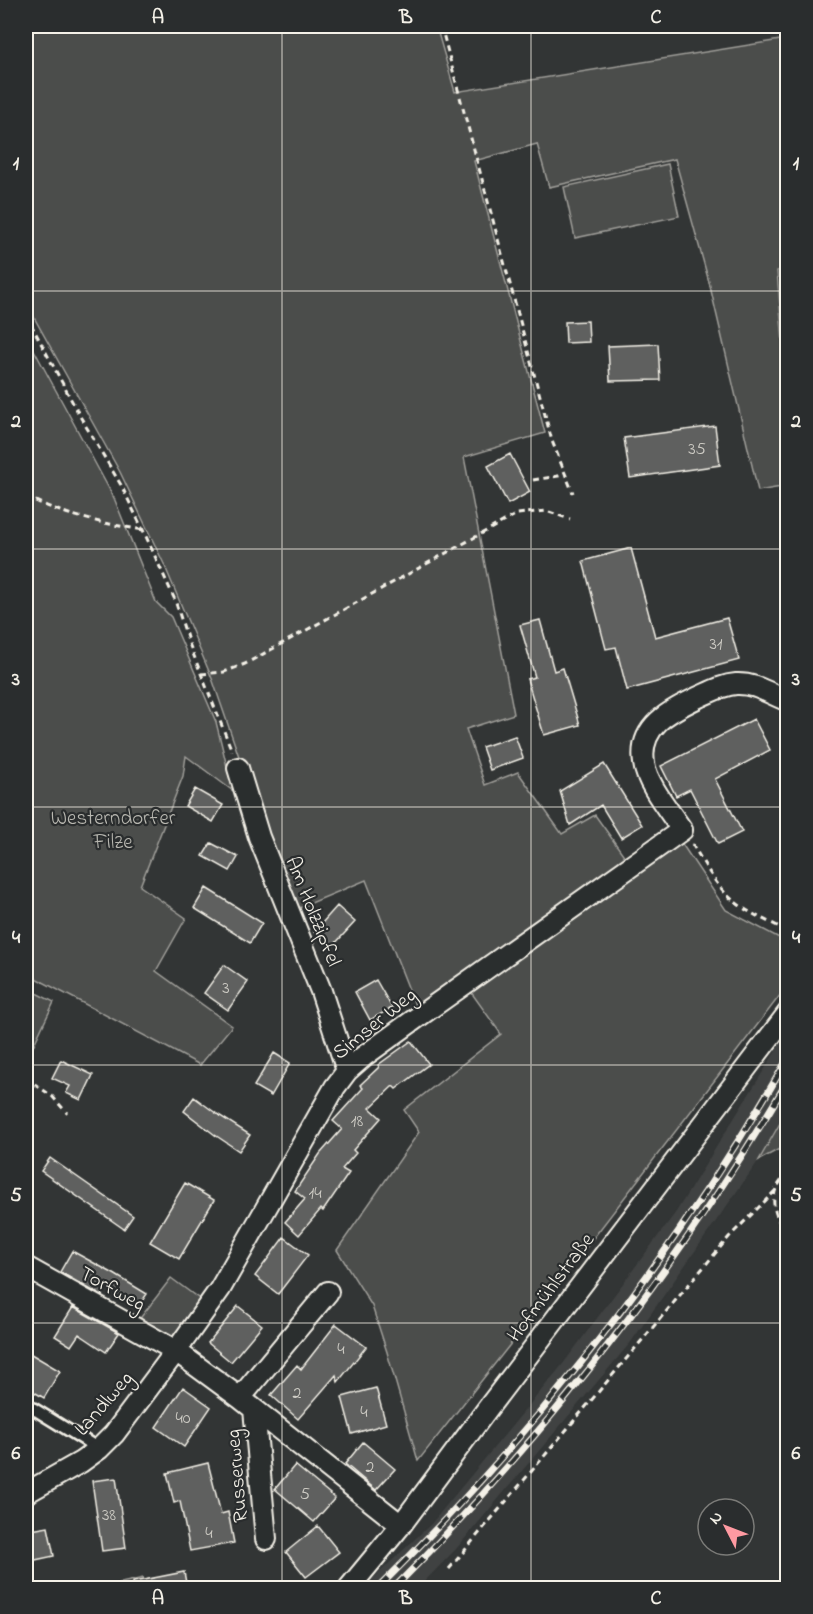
<svg xmlns="http://www.w3.org/2000/svg" width="813" height="1614" font-family="'Indie Flower',sans-serif">
	<rect width="100%" height="100%" fill="#323535"/>
	<filter id="ink" filterUnits="userSpaceOnUse"><feTurbulence type="fractalNoise" baseFrequency=".0167" numOctaves="2"/><feDisplacementMap in="SourceGraphic" scale="12" xChannelSelector="R" yChannelSelector="G"/><feConvolveMatrix kernelMatrix="1 2 1 2 8 2 1 2 1" color-interpolation-filters="sRGB"/></filter>
	<g filter="url(#ink)">
		<path fill="#404242" d="M 787,1033 L 787,1111 L 759,1160 L 631,1342 L 456,1549 L 418,1588 L 363,1588 L 431,1524 L 563,1364 L 676,1212 Z"/>
		<path fill="#4b4d4c" stroke="#a09f9a" stroke-width="1.5" d="M 26,26 L 436,26 L 455,92 L 787,39 L 788,268 L 777,271 L 787,390 L 787,486 L 758,491 L 709,282 L 675,159 L 549,187 L 537,144 L 474,161 L 545,433 L 464,457 L 514,714 L 466,729 L 485,785 L 518,772 L 562,834 L 595,815 L 628,861 L 417,1010 L 366,880 L 292,911 L 213,681 L 164,564 L 120,472 L 26,303 Z
			M 668,164 L 679,216 L 575,238 L 564,187 Z
			M 26,335 L 114,498 L 156,602 L 171,617 L 216,722 L 233,791 L 186,756 L 183,776 L 140,886 L 186,918 L 156,971 L 232,1026 L 200,1065 L 26,973 Z
			M 680,841 L 726,910 L 787,942 L 788,985 L 561,1280 L 418,1461 L 387,1352 L 372,1306 L 337,1250 L 419,1132 L 404,1110 L 501,1034 L 468,988 Z
			M 26,988 L 54,1002 L 26,1061 Z
			M 787,1111 L 787,1145 L 759,1160 Z
			M 171,1278 L 202,1301 L 178,1334 L 172,1339 L 138,1321 Z
			M 143,1578 L 148,1588 L 99,1588 Z"/>
		<path fill="#5f605f" stroke="#f4f1e8" stroke-width="1.5" d="M 588,321 L 589,342 L 566,343 L 565,322 Z
			M 658,344 L 660,380 L 610,381 L 608,346 Z
			M 715,426 L 720,465 L 630,478 L 624,438 Z
			M 510,454 L 530,492 L 508,504 L 488,466 Z
			M 631,548 L 655,637 L 727,618 L 739,660 L 627,690 L 616,647 L 606,649 L 583,561 Z
			M 540,620 L 554,671 L 563,668 L 580,725 L 544,735 L 527,679 L 535,677 L 520,625 Z
			M 754,719 L 770,750 L 715,779 L 742,832 L 718,844 L 690,789 L 676,796 L 661,766 Z
			M 515,736 L 523,758 L 490,770 L 482,747 Z
			M 604,764 L 642,825 L 621,838 L 601,805 L 570,825 L 560,791 Z
			M 195,789 L 223,805 L 213,822 L 185,806 Z
			M 211,843 L 238,857 L 230,871 L 203,856 Z
			M 206,888 L 262,923 L 250,943 L 194,908 Z
			M 337,906 L 355,922 L 331,948 L 314,932 Z
			M 224,965 L 248,982 L 228,1010 L 204,993 Z
			M 376,980 L 392,1008 L 370,1020 L 355,992 Z
			M 411,1041 L 429,1064 L 396,1089 L 393,1086 L 370,1108 L 381,1118 L 353,1150 L 356,1153 L 342,1169 L 349,1173 L 323,1211 L 321,1209 L 299,1235 L 285,1222 L 305,1199 L 295,1191 L 320,1154 L 342,1129 L 333,1121 L 363,1088 L 360,1085 L 379,1067 L 378,1065 Z
			M 274,1053 L 290,1063 L 271,1096 L 254,1086 Z
			M 61,1060 L 93,1075 L 81,1100 L 66,1093 L 70,1086 L 52,1078 Z
			M 194,1097 L 217,1114 L 250,1135 L 239,1151 L 215,1135 L 184,1111 Z
			M 50,1158 L 133,1216 L 124,1229 L 41,1171 Z
			M 185,1183 L 214,1200 L 179,1259 L 150,1242 Z
			M 284,1237 L 308,1255 L 278,1294 L 255,1276 Z
			M 72,1251 L 114,1274 L 147,1294 L 137,1308 L 107,1286 L 102,1296 L 86,1287 L 60,1272 Z
			M 238,1306 L 262,1325 L 231,1362 L 208,1343 Z
			M 73,1307 L 119,1333 L 106,1352 L 79,1334 L 71,1346 L 55,1336 Z
			M 336,1324 L 366,1347 L 338,1382 L 336,1375 L 298,1419 L 271,1395 L 297,1365 L 301,1369 Z
			M 26,1351 L 60,1371 L 44,1398 L 26,1387 Z
			M 183,1387 L 211,1407 L 184,1447 L 156,1427 Z
			M 376,1388 L 386,1424 L 352,1434 L 342,1397 Z
			M 363,1442 L 395,1469 L 376,1490 L 345,1464 Z
			M 208,1463 L 221,1514 L 228,1512 L 234,1543 L 190,1551 L 180,1501 L 174,1503 L 167,1473 Z
			M 295,1465 L 335,1498 L 314,1522 L 275,1489 Z
			M 116,1478 L 126,1548 L 102,1551 L 92,1481 Z
			M 318,1526 L 339,1552 L 306,1577 L 286,1552 Z
			M 48,1527 L 54,1556 L 26,1562 L 26,1531 Z
			M 184,1572 L 187,1588 L 134,1588 L 133,1582 Z"/>
		<g fill="none" stroke-linecap="round" stroke-linejoin="round">
			<defs>
				<path id="service" d="M 26,1404 L 99,1449"/>
				<path id="minor" d="M 238,768 L 259,837 L 321,991 L 347,1071
					M 26,1267 L 176,1351 L 114,1434 L 99,1449 L 81,1462 L 26,1493
					M 240,1398 L 328,1292
					M 254,1409 L 266,1539
					M 401,1525 L 240,1398 L 176,1351 L 220,1289 L 335,1087 L 347,1071 L 364,1056 L 418,1017 L 682,830 C 671,813 646,783 644,763 C 638,725 672,710 701,696 C 712,691 723,685 736,684 C 755,683 770,694 788,701
					M 349,1588 L 401,1525 L 488,1408 L 788,1013"/>
			</defs>
			<use href="#service" stroke="#f4f1e8" stroke-width="15"/>
			<use href="#minor" stroke="#f4f1e8" stroke-width="24"/>
			<path stroke="#f4f1e8" stroke-width="3" stroke-dasharray="6 4.5" stroke-linecap="butt" d="M 441,26 L 552,441 L 573,493
				M 26,315 L 81,418 L 121,485 L 143,530 L 175,600 L 188,641 L 232,751
				M 533,480 L 565,475
				M 26,496 C 63,516 101,523 143,530
				M 201,674 L 224,672 L 245,664 L 517,514 L 546,511 L 570,519
				M 692,844 C 704,863 716,887 734,901 C 749,914 770,922 788,931
				M 26,1078 L 52,1096 L 67,1113
				M 788,1172 C 784,1177 779,1183 776,1189 C 770,1203 777,1223 788,1233
				M 449,1569 L 729,1237 L 776,1190"/>
			<use href="#service" stroke="#2a2d2e" stroke-width="10"/>
			<use href="#minor" stroke="#2a2d2e" stroke-width="20"/>
			<defs>
				<path id="rail" d="M 378,1588 C 537,1431 677,1252 788,1058
					M 394,1588 C 545,1436 679,1266 788,1080"/>
			</defs>
			<use href="#rail" stroke="#f4f1e8" stroke-width="7"/>
			<use href="#rail" stroke="#2a2d2e" stroke-width="4.5" stroke-dasharray="14" stroke-linecap="butt"/>
		</g>
	</g>
	<path fill="none" stroke="#f4f1e8" stroke-width="1.5" stroke-opacity="0.55" d="M 282,26 L 282,1588M 531,26 L 531,1588M 26,291 L 788,291M 26,549 L 788,549M 26,807 L 788,807M 26,1065 L 788,1065M 26,1323 L 788,1323"/>
	<g text-anchor="middle" stroke-width="4.5" stroke-linejoin="round" paint-order="stroke">
		<g font-size="18" fill="#cfcdc6">
			<text x="697" y="454">35</text>
			<text x="716" y="649">31</text>
			<text x="226" y="993">3</text>
			<text x="357" y="1126">18</text>
			<text x="315" y="1198">14</text>
			<text x="341" y="1354">4</text>
			<text x="297" y="1398">2</text>
			<text x="364" y="1417">4</text>
			<text x="183" y="1423">40</text>
			<text x="370" y="1472">2</text>
			<text x="305" y="1499">5</text>
			<text x="109" y="1520">38</text>
			<text x="209" y="1538">4</text>
		</g>
		<g font-size="21" fill="#b9b8b1" stroke="#2a2d2e">
			<text x="113" y="824">Westerndorfer<tspan x="113" dy="24">Filze</tspan></text>
		</g>
		<g font-size="21" fill="#f4f1e8" stroke="#2a2d2e">
			<text transform="translate(314 911) rotate(68)" y="7">Am Holzzipfel</text>
			<text transform="translate(374 1023) rotate(-39)" y="7">Simser Weg</text>
			<text transform="translate(550 1287) rotate(-53)" y="7">Hofmühlstraße</text>
			<text transform="translate(113 1288) rotate(29)" y="7">Torfweg</text>
			<text transform="translate(103 1403) rotate(-49)" y="7">Landlweg</text>
			<text transform="translate(236 1476) rotate(-95)" y="7">Russerweg</text>
		</g>
	</g>
	<rect width="813" height="1614" fill="none" stroke="#2a2d2e" stroke-width="66"/>
	<g transform="translate(726 1527) rotate(312)"><circle r="28" fill="#2a2d2e" stroke="#7b7b78" stroke-width="1.5"/>
	<path d="M0-4.5L10 22L0 15L-10 22Z" fill="#ff9aa2"/>
	<text y="-9" font-size="16" font-weight="bold" text-anchor="middle" fill="#f4f1e8">N</text>
	</g>
	<rect x="33" y="33" width="747" height="1548" fill="none" stroke="#f4f1e8" stroke-width="2"/>
	<g font-size="20" text-anchor="middle" font-weight="bold" fill="#f4f1e8">
		<text x="158" y="23">A</text>
		<text x="406" y="23">B</text>
		<text x="656" y="23">C</text>
		<text x="16" y="169">1</text>
		<text x="796" y="169">1</text>
		<text x="16" y="427">2</text>
		<text x="796" y="427">2</text>
		<text x="16" y="685">3</text>
		<text x="796" y="685">3</text>
		<text x="16" y="943">4</text>
		<text x="796" y="943">4</text>
		<text x="16" y="1201">5</text>
		<text x="796" y="1201">5</text>
		<text x="16" y="1459">6</text>
		<text x="796" y="1459">6</text>
		<text x="158" y="1604">A</text>
		<text x="406" y="1604">B</text>
		<text x="656" y="1604">C</text>
	</g>
</svg>
